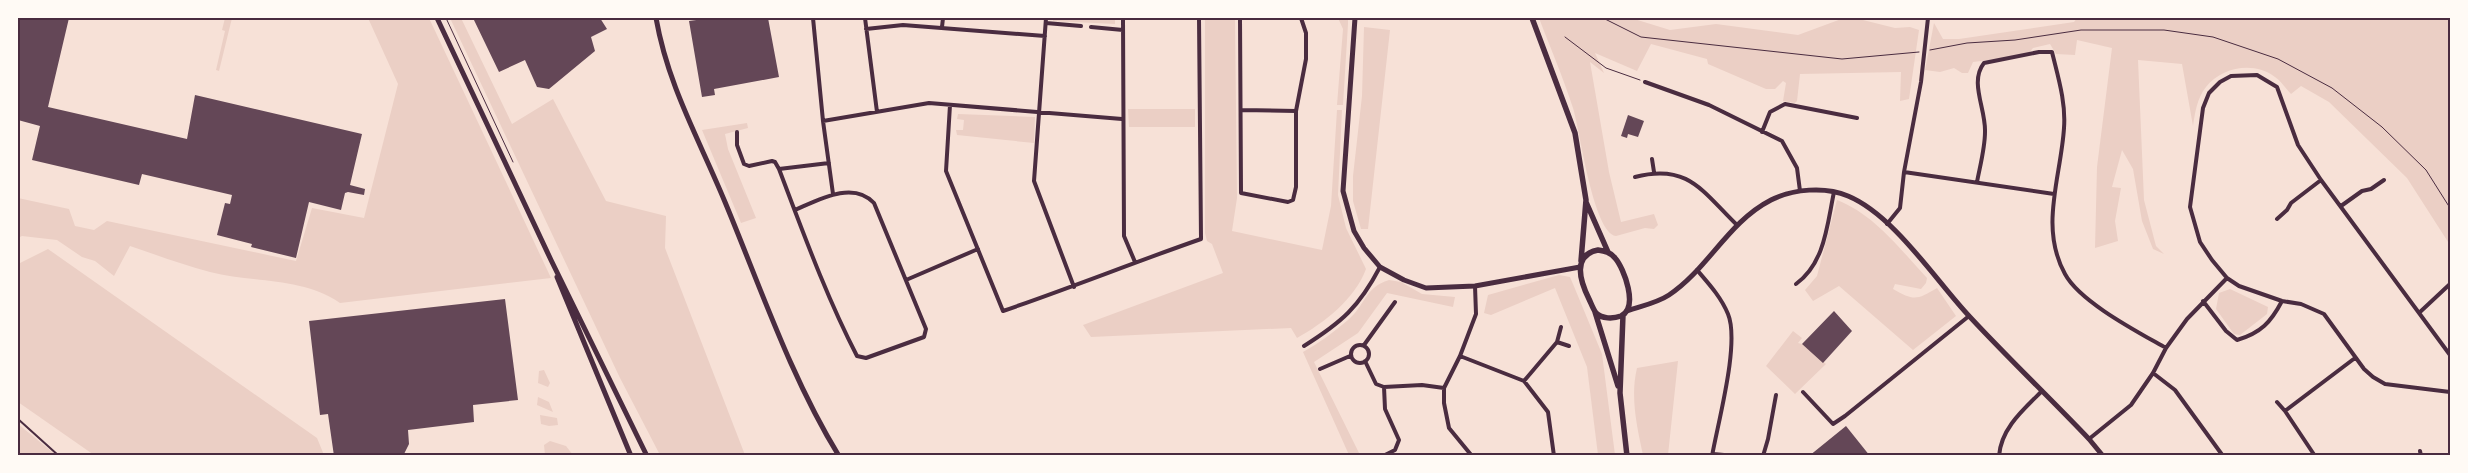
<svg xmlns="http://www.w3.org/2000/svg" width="2468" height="473" font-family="Manrope,sans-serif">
	<rect width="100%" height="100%" fill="#f7e1d7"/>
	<path fill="#ebcfc5" d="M 225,18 L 232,18 L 219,71 L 216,70 L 225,31 L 222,30 Z
		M 368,18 L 429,18 L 551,278 L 340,303 C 302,277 253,283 210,272 C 183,265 157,255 130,246 L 114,276 L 95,261 L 82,257 L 57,240 L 22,236 L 18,238 L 18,198 L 69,209 L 75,226 L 94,230 L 107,221 L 296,261 L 312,208 L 364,218 L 398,84 Z
		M 450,18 L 461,18 L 512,124 L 553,99 L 606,201 L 666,216 L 665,248 L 745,455 L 660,455 L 620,378 Z
		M 1053,18 L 1115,18 L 1115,24 L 1053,21 Z
		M 1205,18 L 1235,18 L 1237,198 L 1232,231 L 1322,250 L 1331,206 L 1337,110 L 1342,110 L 1338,195 L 1346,228 L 1366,269 C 1355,299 1324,323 1297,338 L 1291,328 L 1091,337 L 1083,325 L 1223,273 L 1212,244 L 1207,241 L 1205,233 Z
		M 1338,18 L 1348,18 L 1348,24 L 1343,105 L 1337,105 L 1343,29 Z
		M 1539,18 L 1631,18 L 1670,30 L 1716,24 L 1798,35 L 1844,18 L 1855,18 L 1895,28 L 1910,27 L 1919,30 L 1909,99 L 1900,101 L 1901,72 L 1800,74 L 1797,101 L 1795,103 L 1783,101 L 1786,83 L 1783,81 L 1775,89 L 1766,89 L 1708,64 L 1707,59 L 1651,44 L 1637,71 L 1595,53 L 1604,73 L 1590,62 L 1609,172 L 1621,222 L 1654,214 L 1658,225 L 1654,229 L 1645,228 L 1616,236 C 1593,233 1580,130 1573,108 C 1563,77 1550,47 1539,18 Z
		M 2077,18 L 2450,18 L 2450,245 L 2407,178 L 2329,102 L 2301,86 L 2291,94 C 2286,89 2281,81 2275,77 C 2254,61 2222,67 2206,87 C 2197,98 2195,113 2193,126 L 2182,64 L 2138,60 L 2144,200 L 2156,246 L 2164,254 L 2153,249 L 2142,221 L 2133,169 L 2122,150 L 2112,187 L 2121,188 L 2115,221 L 2118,241 L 2095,248 L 2097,167 L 2112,48 L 2077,40 L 2075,55 L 2056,54 L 2050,44 L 2033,48 L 2027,55 L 1973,62 L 1968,73 L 1962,73 L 1954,68 L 1940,72 L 1925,70 L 1934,23 L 1943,39 L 1959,39 L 2074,22 Z
		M 1364,27 L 1390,30 L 1368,229 L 1361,229 L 1353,201 L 1353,176 L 1362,96 Z
		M 1128,109 L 1195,109 L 1195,127 L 1129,127 Z
		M 958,114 L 1035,117 L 1034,143 L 957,135 L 956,130 L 963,130 L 964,120 L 957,119 Z
		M 747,123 L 748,128 L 725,134 L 728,149 L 756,218 L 741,223 L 702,130 Z
		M 1837,200 C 1875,215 1899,248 1927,278 L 1926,283 L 1921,289 L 1895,284 L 1893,289 C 1914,301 1917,300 1937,288 L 1956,316 L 1913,350 L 1839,286 L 1813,301 L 1805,290 L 1817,276 Z
		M 48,249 L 317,438 L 324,455 L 94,455 L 18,402 L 18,268 L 20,263 Z
		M 1559,275 L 1570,277 L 1573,284 L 1602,354 L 1615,455 L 1598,455 L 1587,367 L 1555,288 L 1491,315 L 1484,313 L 1488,295 Z
		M 1389,280 L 1401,282 L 1422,294 L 1455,297 L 1453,307 L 1387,293 L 1358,333 L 1314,362 L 1360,455 L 1349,455 L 1303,352 C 1319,343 1334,332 1348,320 C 1365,306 1365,287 1389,280 Z
		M 2230,289 L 2268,307 L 2267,314 L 2240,335 L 2234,334 L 2216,309 L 2219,293 Z
		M 1793,331 L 1802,338 L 1798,343 L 1802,344 L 1826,364 L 1795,394 L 1766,366 Z
		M 1678,361 L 1668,455 L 1643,455 C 1637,427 1630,397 1637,368 Z
		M 544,370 L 550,383 L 548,387 L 538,383 L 539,371 Z
		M 538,397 L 549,402 L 553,412 L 537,405 Z
		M 540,415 L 557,418 L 558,425 L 549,426 L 541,424 Z
		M 18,424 L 56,455 L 18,455 Z
		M 550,441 L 566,446 L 573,455 L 545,455 L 544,445 Z"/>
	<path fill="#644757" d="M 18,18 L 69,18 L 48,107 L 187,139 L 195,95 L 362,134 L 350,185 L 365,189 L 364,195 L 348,192 L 345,193 L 341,210 L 309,202 L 296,258 L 251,247 L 252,244 L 217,235 L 225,203 L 230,204 L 232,195 L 142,174 L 139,185 L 32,160 L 40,126 L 18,120 Z
		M 473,18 L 600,18 L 607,29 L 591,37 L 595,51 L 549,89 L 537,87 L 525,60 L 499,72 Z
		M 711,18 L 768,18 L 779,77 L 714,89 L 715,95 L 702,97 L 689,21 Z
		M 1628,115 L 1644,121 L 1638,137 L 1628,134 L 1627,138 L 1621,136 Z
		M 505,299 L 518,400 L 473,405 L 474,422 L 408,430 L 409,444 L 403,456 L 334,456 L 328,414 L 320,415 L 309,321 Z
		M 1834,311 L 1852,331 L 1823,363 L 1802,344 Z
		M 1846,426 L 1870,456 L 1809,456 Z"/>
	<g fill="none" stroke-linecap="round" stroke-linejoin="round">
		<path stroke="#4a2c40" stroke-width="1" d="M 446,18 L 513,162
			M 1603,18 L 1641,37 L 1842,59 L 1919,52
			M 1565,37 L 1606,68 L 1640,80
			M 1930,50 L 1967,43 L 2015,40 L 2081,30 L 2164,30 L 2213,37 L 2278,59 L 2332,88 L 2382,127 L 2426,170 L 2450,208"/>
		<path stroke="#4a2c40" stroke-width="2" d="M 18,419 L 59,456"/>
		<path stroke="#4a2c40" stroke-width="4" d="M 813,18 L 823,121 L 833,194
			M 865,18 L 877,112
			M 1046,18 L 1034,181 L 1074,287
			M 1123,18 L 1124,236 L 1135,262
			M 1240,18 L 1241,193 L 1288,202 L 1293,200 L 1296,187 L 1296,111 L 1306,59 L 1306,33 L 1301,18
			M 1046,23 L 1081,26
			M 942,27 L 943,18
			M 1091,27 L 1123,30
			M 866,29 L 903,25 L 1045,36
			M 1645,82 L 1709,105 L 1782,141 L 1797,168 L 1800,191
			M 950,105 L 946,171 L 1003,311 C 1070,288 1135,262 1201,239 L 1199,18
			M 1241,110 L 1296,111
			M 823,121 L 929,103 L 1122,119
			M 737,132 L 737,145 L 744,164 L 749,166 L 772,161 L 775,162 L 779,169 L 829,163
			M 1762,132 L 1770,112 L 1785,104 L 1857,118
			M 1652,159 L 1654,172
			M 779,169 C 803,232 826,296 857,356 L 866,358 L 924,337 L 926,329 L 874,203 C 853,180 818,200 795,210
			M 1904,172 L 2054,194
			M 1635,177 C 1688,163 1702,191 1737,225
			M 1977,182 C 1980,166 1985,148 1985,132 C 1986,109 1969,82 1984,63 L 2039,52 L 2052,52 C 2058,77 2066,102 2064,128 C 2061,177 2039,227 2065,274 C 2080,302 2138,332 2166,348
			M 2341,206 L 2362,191 L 2371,189 L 2384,180
			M 2277,219 L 2287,210 L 2291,203 L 2321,180
			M 1887,224 L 1900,208 L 1904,172 L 1921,82 L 1928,18
			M 1697,270 C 1709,284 1721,297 1728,314 C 1740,343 1718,422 1712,456
			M 906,280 L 978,249
			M 1796,284 C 1825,263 1827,225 1834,192
			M 2203,301 L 2226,331 L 2237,340 C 2261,333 2271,322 2282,301
			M 2420,312 L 2450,284
			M 1557,342 L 1569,346
			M1351 354a9 9 0 1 1 18 0a9 9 0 1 1-18 0Z
			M 1364,345 L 1395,302
			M 1304,346 C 1342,322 1359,307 1380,267
			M 2450,355 L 2321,180 L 2298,145 L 2277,87 L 2257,75 L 2231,76 L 2220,82 L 2209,93 L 2203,108 L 2190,207 L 2200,242 L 2212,260 L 2227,278 L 2239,286 L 2282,301 L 2301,304 L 2324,314 L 2364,369 L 2373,377 L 2385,384 L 2450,392
			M 1460,356 L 1524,381 L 1548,412 L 1554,456
			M 1365,361 L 1376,384 L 1384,387 L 1422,385 L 1444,388
			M 1320,369 L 1350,356
			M 2153,373 L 2175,390 L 2223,456
			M 1524,381 L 1557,342 L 1561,327
			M 1803,392 L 1833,424 L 1845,416 L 1969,316
			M 2277,402 L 2285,411
			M 2089,439 L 2131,405 L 2153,373 L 2166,348 L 2187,319 L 2227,278
			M 2420,451 L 2421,456
			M 1713,454 L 1735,456
			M 1383,456 L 1395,450 L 1399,440 L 1385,409 L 1384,387
			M 1472,456 L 1449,428 L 1444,403 L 1444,388 L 1460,356 L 1476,314 L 1475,286
			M 1763,456 L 1768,439 L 1776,395
			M 1999,456 C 2001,428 2024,409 2042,391
			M 2315,456 L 2285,411 L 2355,358"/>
		<path stroke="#4a2c40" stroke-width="5" d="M 437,18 L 551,260 L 647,456
			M 656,18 C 668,86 699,139 725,202 C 760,286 791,378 839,456
			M 1355,18 L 1343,191 L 1354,231 L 1364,248 L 1380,267 L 1404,280 L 1426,288 L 1475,286 L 1580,267
			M 557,277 L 631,456
			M 1627,311 C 1641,306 1657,303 1669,295 C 1708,269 1728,222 1771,200 C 1793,189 1825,186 1848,196 C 1894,215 1936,281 1970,317 C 2009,359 2050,398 2089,439 L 2103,456"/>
		<path stroke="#4a2c40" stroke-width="5.5" d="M 1532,18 L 1575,133 L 1586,200 L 1581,261
			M 1586,202 L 1608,252
			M 1598,250 C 1605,251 1610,252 1615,258 C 1624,268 1639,308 1621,316 C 1613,319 1602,319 1596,313 C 1593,309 1591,303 1589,299 C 1580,281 1572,255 1598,250 Z
			M 1595,312 L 1618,386
			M 1623,315 L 1620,393 L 1627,456"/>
	</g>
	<rect width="2468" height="473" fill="none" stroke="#fffaf5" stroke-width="38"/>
	<rect x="19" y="19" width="2430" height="435" fill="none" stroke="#4a2c40" stroke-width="2"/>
</svg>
